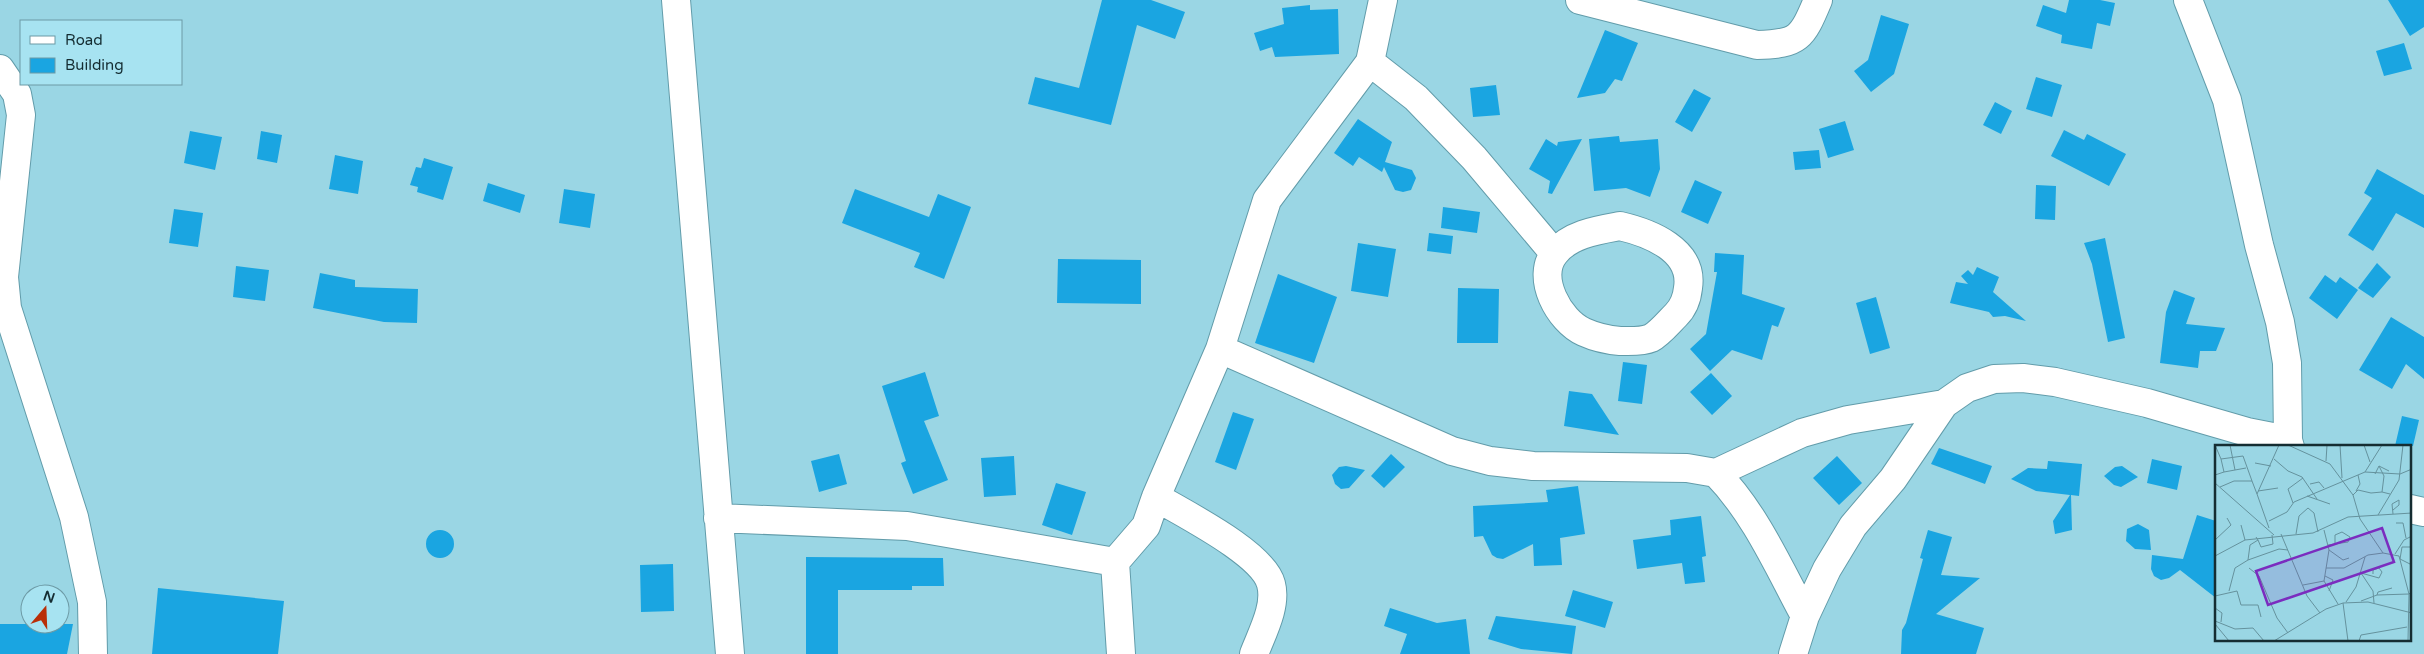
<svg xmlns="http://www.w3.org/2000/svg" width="2424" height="654" font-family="'Varela Round',sans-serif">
	<rect width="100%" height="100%" fill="#9ad6e4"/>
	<path fill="#1aa5e1" d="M 1102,0 L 1151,0 L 1185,12 L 1175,39 L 1137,25 L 1111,125 L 1028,104 L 1035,77 L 1079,88 Z
		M 2069,0 L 2100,0 L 2115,3 L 2110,26 L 2097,23 L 2092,49 L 2061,43 L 2062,35 L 2036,26 L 2043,5 L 2066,13 Z
		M 2388,0 L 2424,0 L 2424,27 L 2410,36 Z
		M 1310,5 L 1310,10 L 1338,9 L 1339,54 L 1275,57 L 1272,47 L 1260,51 L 1254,33 L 1284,24 L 1282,8 Z
		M 1881,15 L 1909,24 L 1894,74 L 1871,92 L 1854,71 L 1868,60 Z
		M 1605,30 L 1638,43 L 1622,81 L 1615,79 L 1605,93 L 1577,98 Z
		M 2404,43 L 2412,69 L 2384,76 L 2376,51 Z
		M 2036,77 L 2062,85 L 2052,117 L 2026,109 Z
		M 1496,85 L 1500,115 L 1473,117 L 1470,88 Z
		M 1694,89 L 1711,98 L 1692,132 L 1675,122 Z
		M 1995,102 L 2012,111 L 2001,134 L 1983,125 Z
		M 1358,119 L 1392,142 L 1385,162 L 1412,170 L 1416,178 L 1411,190 L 1403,192 L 1395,190 L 1384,167 L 1382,172 L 1359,157 L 1353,166 L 1334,153 Z
		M 1845,121 L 1854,150 L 1828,158 L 1819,129 Z
		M 2064,130 L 2084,140 L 2087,134 L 2126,154 L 2109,186 L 2051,156 Z
		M 190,131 L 222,137 L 215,170 L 184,163 Z
		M 261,131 L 282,135 L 277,163 L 257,159 Z
		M 1619,136 L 1620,142 L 1658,139 L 1660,169 L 1650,197 L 1626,188 L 1594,191 L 1589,139 Z
		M 1546,139 L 1557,146 L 1558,142 L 1582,139 L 1552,194 L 1548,193 L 1550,181 L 1529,169 Z
		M 1819,150 L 1821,168 L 1795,170 L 1793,152 Z
		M 335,155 L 363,161 L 358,194 L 329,189 Z
		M 424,158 L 453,167 L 443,200 L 417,192 L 418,187 L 410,185 L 416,167 L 421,168 Z
		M 2377,169 L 2424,195 L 2424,228 L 2396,213 L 2373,251 L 2348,235 L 2372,198 L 2364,193 Z
		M 1695,180 L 1722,192 L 1708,224 L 1681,212 Z
		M 488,183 L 525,195 L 520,213 L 483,201 Z
		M 2036,185 L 2056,186 L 2055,220 L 2035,219 Z
		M 564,189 L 595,194 L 590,228 L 559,223 Z
		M 855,189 L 929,217 L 938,194 L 971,207 L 944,279 L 914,267 L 920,253 L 842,223 Z
		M 1443,207 L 1480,212 L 1477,233 L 1441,228 Z
		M 174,209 L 203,213 L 198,247 L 169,243 Z
		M 1429,233 L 1453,236 L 1451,254 L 1427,251 Z
		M 2105,238 L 2125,338 L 2108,342 L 2092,264 L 2084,243 Z
		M 1358,243 L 1396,249 L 1388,297 L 1351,291 Z
		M 1715,253 L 1744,255 L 1742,294 L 1785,308 L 1778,327 L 1772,325 L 1762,360 L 1732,350 L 1710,371 L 1690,349 L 1706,334 L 1717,272 L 1714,272 Z
		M 1058,259 L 1141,260 L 1141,304 L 1057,303 Z
		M 2377,263 L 2391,277 L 2373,298 L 2358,288 Z
		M 236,266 L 269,270 L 265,301 L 233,297 Z
		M 1977,267 L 1999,277 L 1993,292 L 2026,321 L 2005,316 L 1993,317 L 1989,312 L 1950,303 L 1956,282 L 1968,284 L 1961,276 L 1968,270 L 1973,275 Z
		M 320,273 L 355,280 L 355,287 L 418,289 L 417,323 L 384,322 L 313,308 Z
		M 1278,274 L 1337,297 L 1314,363 L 1255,343 Z
		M 2325,275 L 2336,283 L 2340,277 L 2358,290 L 2337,319 L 2309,298 Z
		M 1458,288 L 1499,289 L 1498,343 L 1457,343 Z
		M 2174,290 L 2195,298 L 2186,324 L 2225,328 L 2216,351 L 2200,351 L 2198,368 L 2160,363 L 2166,312 Z
		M 1876,297 L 1890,348 L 1870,354 L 1856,303 Z
		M 2391,317 L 2424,337 L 2424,379 L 2406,364 L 2392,389 L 2359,370 Z
		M 1623,362 L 1647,365 L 1642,404 L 1618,401 Z
		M 925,372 L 939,416 L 924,421 L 948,480 L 913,494 L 901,463 L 906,461 L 882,386 Z
		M 1711,373 L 1732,396 L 1712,415 L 1690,392 Z
		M 1569,391 L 1592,394 L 1619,435 L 1564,426 Z
		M 1233,412 L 1254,419 L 1236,470 L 1215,462 Z
		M 2402,416 L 2419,420 L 2413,446 L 2395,446 Z
		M 1939,448 L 1992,466 L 1985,484 L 1931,464 Z
		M 839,454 L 847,484 L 819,492 L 811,461 Z
		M 1391,454 L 1405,467 L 1384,488 L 1371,476 Z
		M 1014,456 L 1016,495 L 984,497 L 981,458 Z
		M 1837,456 L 1862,483 L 1839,505 L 1813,478 Z
		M 2152,459 L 2182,466 L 2177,490 L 2147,483 Z
		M 2048,461 L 2082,464 L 2079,496 L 2071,495 L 2072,530 L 2055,534 L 2053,521 L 2070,495 L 2036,491 L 2011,479 L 2028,468 L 2047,469 Z
		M 1346,466 L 1365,470 L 1349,488 L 1341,489 L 1335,484 L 1332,475 L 1339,467 Z
		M 2122,466 L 2138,477 L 2121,487 L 2114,485 L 2104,476 L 2115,467 Z
		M 1056,483 L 1086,492 L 1072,535 L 1042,525 Z
		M 1578,486 L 1585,534 L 1560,538 L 1562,565 L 1534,566 L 1533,544 L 1503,559 L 1497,558 L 1492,555 L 1483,536 L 1474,537 L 1473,506 L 1548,502 L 1546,490 Z
		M 2197,515 L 2216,521 L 2216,598 L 2180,570 L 2169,578 L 2161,580 L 2154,576 L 2151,569 L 2152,555 L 2183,559 Z
		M 1701,516 L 1706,556 L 1702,557 L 1705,582 L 1685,584 L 1682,563 L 1637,569 L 1633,540 L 1671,535 L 1670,520 Z
		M 2138,524 L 2149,530 L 2151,550 L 2135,549 L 2126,541 L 2127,529 Z
		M426 544a14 14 0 1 1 28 0a14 14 0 1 1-28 0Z
		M 1928,530 L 1952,537 L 1941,575 L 1980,578 L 1936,614 L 1984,628 L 1976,654 L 1901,654 L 1902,630 L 1906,623 L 1923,559 L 1920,558 Z
		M 806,557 L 943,558 L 944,586 L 912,586 L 912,590 L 838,590 L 838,654 L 806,654 Z
		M 673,564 L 674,611 L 641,612 L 640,565 Z
		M 158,588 L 284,601 L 278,654 L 152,654 Z
		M 1573,590 L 1613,602 L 1605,628 L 1565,616 Z
		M 1390,608 L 1437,623 L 1466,619 L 1470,654 L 1400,654 L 1407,634 L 1384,626 Z
		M 1496,616 L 1576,626 L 1572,654 L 1521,649 L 1488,639 Z
		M 0,624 L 73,624 L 67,654 L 0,654 Z"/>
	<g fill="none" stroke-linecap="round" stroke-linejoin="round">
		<defs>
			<path id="street" d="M 676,0 L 730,654
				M 1580,0 L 1757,45 C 1799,44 1802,38 1818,0
				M 2188,0 L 2227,100 L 2259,245 L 2280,322 L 2287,363 L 2288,440 L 2290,447
				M 1370,62 L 1416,98 L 1474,158 L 1554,253
				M 0,69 L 17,94 L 21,115 L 4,277 L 7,308 L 74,517 L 92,602 L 93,654
				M 1620,226 C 1650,233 1694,250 1688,288 C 1687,298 1683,308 1676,315 C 1669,322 1659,334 1651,338 C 1642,342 1629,341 1620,341 C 1608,340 1595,337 1584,332 C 1559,321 1535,277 1555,253 C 1570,234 1598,230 1620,226 Z
				M 1220,349 L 1452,451 L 1490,461 L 1533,466 L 1687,468 L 1716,473 L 1802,433 L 1848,420 L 1944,404 L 1967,388 L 1994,379 L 2023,378 L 2055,382 L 2147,403 L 2247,432 L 2288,440
				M 1716,473 C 1755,513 1778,566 1805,616
				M 1156,497 C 1184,514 1263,553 1271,584 C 1277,606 1262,633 1254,654
				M 2410,509 L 2424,512
				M 718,518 L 907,526 L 1115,562
				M 1121,654 L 1115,562 L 1146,526 L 1156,497 L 1220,349 L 1267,200 L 1370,62 L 1383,0
				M 1793,654 L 1805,616 L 1827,569 L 1853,526 L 1893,479 L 1944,404"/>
		</defs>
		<use href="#street" stroke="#629caa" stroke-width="30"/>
		<use href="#street" stroke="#fff" stroke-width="28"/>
	</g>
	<g transform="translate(2215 445)">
		<rect width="196" height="196" fill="#9ad6e4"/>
		<path fill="none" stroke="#65929d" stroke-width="1" d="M 0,0 L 6,14M 15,0 L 20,25M 73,0 L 115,19 L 138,50 L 145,74 L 168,108 L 184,111 L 194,149 L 193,196M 125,0 L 127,33M 149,0 L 155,17M 59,14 L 73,26 L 87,32 L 102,54M 111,16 L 112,0M 40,18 L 56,21M 164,21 L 169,31 L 167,47 L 175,49M 9,27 L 31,23M 150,27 L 185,29 L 197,24M 160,29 L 164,21 L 174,26M 0,30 L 9,27 L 6,14 L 28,11 L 37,36M 0,38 L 59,90M 95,39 L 104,37 L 109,43M 5,42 L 19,36 L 37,36 L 42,49M 43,46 L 63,43M 141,46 L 145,39 L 143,30M 138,50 L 143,45 L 156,48 L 167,47M 92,51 L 115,59M 78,58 L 73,44 L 88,33M 178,69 L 177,59 L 184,55 L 184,60 L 178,65M 163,70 L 184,35 L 188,0M 54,76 L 72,67 L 79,57 L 150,27 L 167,0M 181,78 L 188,78 L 191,93M 26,80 L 30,95M 54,83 L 42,49 L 64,0M 109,85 L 114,105 L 109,136 L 123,159M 66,89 L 92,151 L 105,168M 81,89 L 84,71 L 93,63 L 99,68 L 103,87M 0,95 L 16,80 L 12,73M 43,95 L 46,102 L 58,99 L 57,90M 113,100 L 133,97 L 135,92 L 127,87 L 120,90 L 120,98M 197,102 L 187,102 L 185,114 L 197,120M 114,105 L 128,115 L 134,113M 180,109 L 189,95 L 197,91M 0,111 L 30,95 L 98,88 L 133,72 L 197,68M 33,115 L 64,104 L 73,105M 34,123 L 44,131 L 62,173 L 73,188M 111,123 L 129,123 L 153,110 L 168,108M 158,129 L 158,125 L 164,123 L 167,127 L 164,133 L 146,128 L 158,146 L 159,158M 110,131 L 118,135 L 114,146M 88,140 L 109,136M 14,146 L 20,123 L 33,115 L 35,100 L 43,95 L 41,92M 162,150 L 163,147 L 177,143M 0,151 L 22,146 L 26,160 L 43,160 L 46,172M 146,156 L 162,150 L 194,149 L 197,146M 131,157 L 141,142 L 150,112M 128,158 L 133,196M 0,163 L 7,168 L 6,177M 0,176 L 20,184 L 38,183 L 49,196M 0,179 L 14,196M 59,196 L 111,164 L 128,158 L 153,157 L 197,168M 144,196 L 146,190 L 192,182"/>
		<path fill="#7b2cbf" fill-opacity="0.15" stroke="#7b2cbf" stroke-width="2.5" d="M 167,83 L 179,117 L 53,160 L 41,126 Z"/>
		<rect width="196" height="196" fill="none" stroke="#152d32" stroke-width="2.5"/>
	</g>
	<rect x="20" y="20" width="162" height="65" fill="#a7e3f1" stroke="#6d9aa5"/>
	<rect x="30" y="36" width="25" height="8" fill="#ffffff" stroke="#6d9aa5"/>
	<text x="65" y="45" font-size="15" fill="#152d32">Road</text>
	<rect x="30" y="58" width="25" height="15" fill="#1aa5e1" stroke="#6d9aa5"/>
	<text x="65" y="70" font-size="15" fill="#152d32">Building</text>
	<g transform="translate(45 609) rotate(19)"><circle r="24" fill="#a7e3f1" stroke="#6d9aa5"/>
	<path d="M0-4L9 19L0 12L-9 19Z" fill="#b92f08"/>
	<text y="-8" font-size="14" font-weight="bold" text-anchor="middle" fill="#152d32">N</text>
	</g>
</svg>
